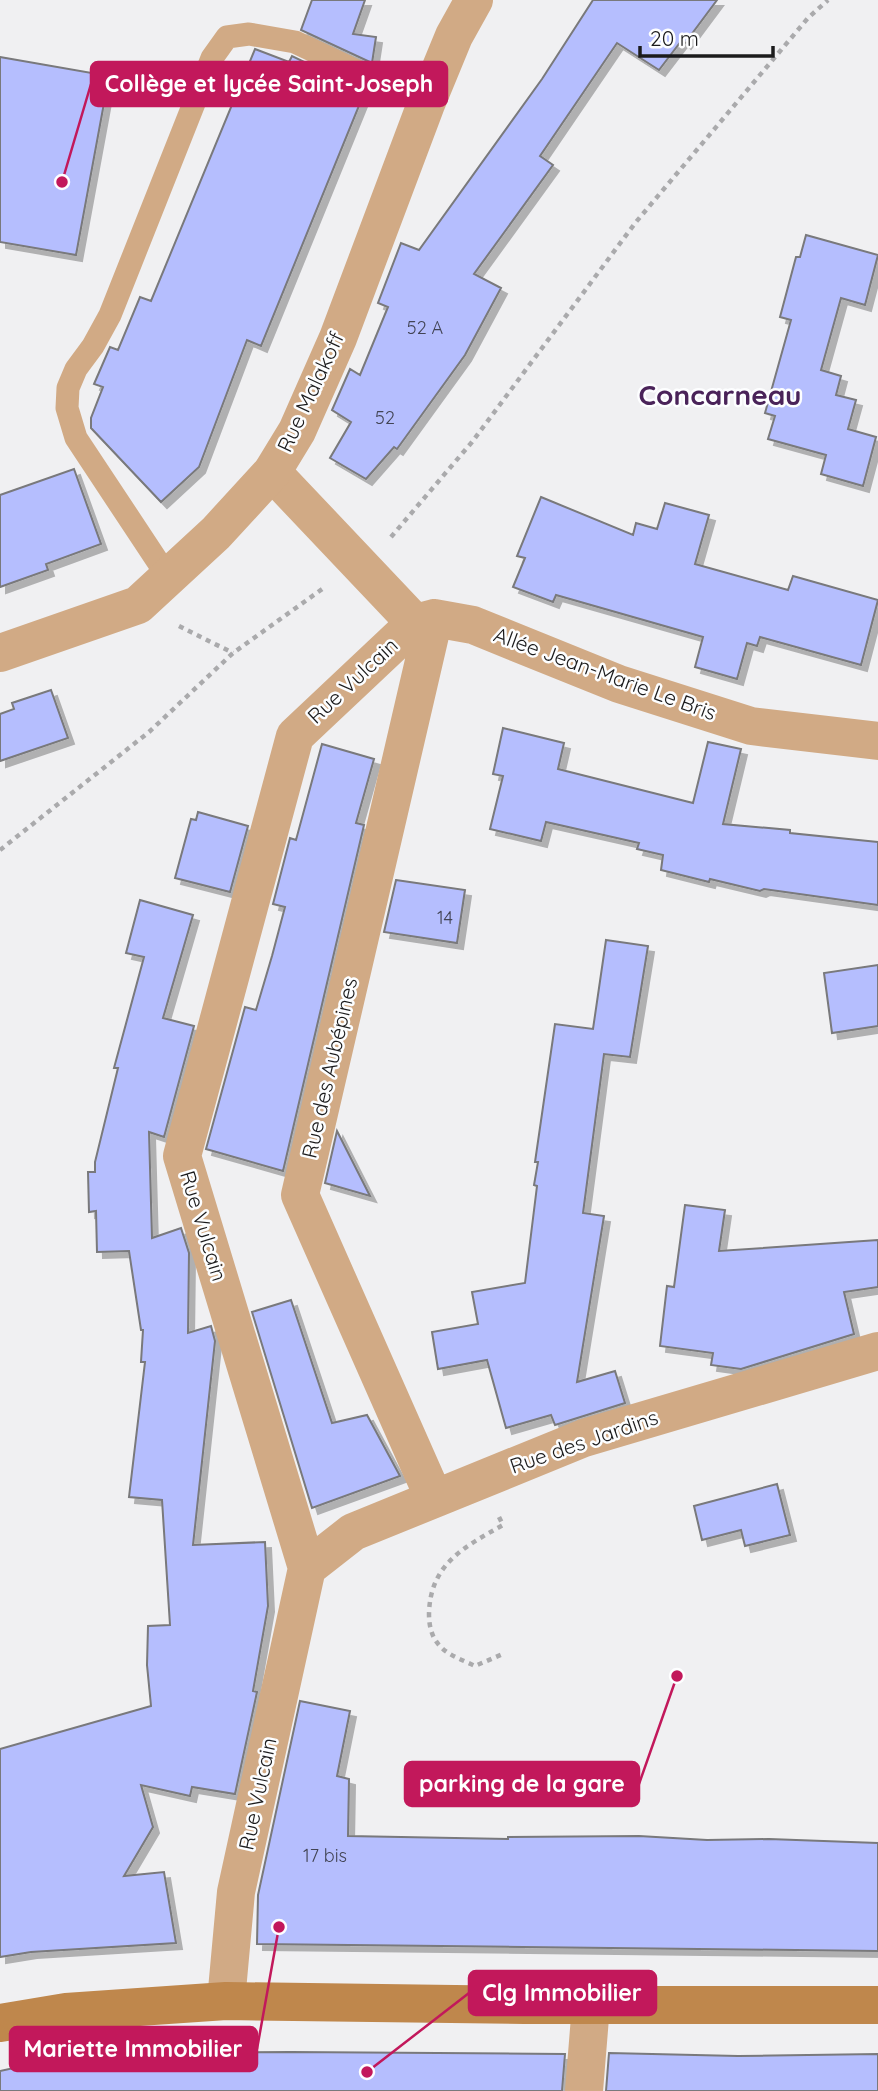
<svg xmlns="http://www.w3.org/2000/svg" width="878" height="2091" font-family="Quicksand,sans-serif">
	<defs>
		<filter id="shadow"><feDropShadow dx="6" dy="6" stdDeviation="0" flood-color="#0004"/></filter>
	</defs>
	<rect width="100%" height="100%" fill="#f0f0f2"/>
	<path fill="#b5befe" stroke="#79797b" stroke-width="2" filter="url(#shadow)" d="M 312,0 L 365,0 L 353,34 L 376,37 L 372,63 L 301,30 Z
		M 593,0 L 717,0 L 685,43 L 682,40 L 659,70 L 617,43 L 540,156 L 553,165 L 474,274 L 501,288 L 465,355 L 397,449 L 394,447 L 366,479 L 330,458 L 351,422 L 332,410 L 350,369 L 360,375 L 388,307 L 378,303 L 401,243 L 419,250 L 542,79 Z
		M 255,49 L 289,62 L 292,56 L 365,91 L 261,346 L 247,340 L 199,467 L 161,502 L 91,428 L 91,418 L 103,387 L 94,384 L 110,347 L 118,350 L 140,297 L 151,301 Z
		M 0,57 L 109,76 L 76,255 L 0,242 Z
		M 806,235 L 878,255 L 865,305 L 841,298 L 821,370 L 841,376 L 836,395 L 856,400 L 848,429 L 876,437 L 863,486 L 821,474 L 826,455 L 768,439 L 775,416 L 765,413 L 791,320 L 780,317 L 796,257 L 800,257 Z
		M 74,469 L 101,544 L 46,564 L 48,570 L 0,587 L 0,495 Z
		M 541,497 L 633,535 L 636,523 L 657,529 L 665,503 L 709,515 L 695,564 L 788,590 L 793,576 L 878,600 L 861,665 L 760,637 L 757,646 L 747,643 L 737,679 L 695,667 L 703,637 L 556,595 L 553,602 L 513,587 L 525,558 L 517,556 Z
		M 51,690 L 68,738 L 0,761 L 0,714 L 14,709 L 12,703 Z
		M 503,728 L 564,743 L 558,769 L 693,803 L 708,742 L 741,749 L 723,824 L 790,830 L 790,833 L 878,842 L 878,905 L 764,889 L 760,891 L 710,879 L 709,882 L 661,870 L 663,855 L 637,849 L 639,843 L 546,822 L 541,841 L 490,829 L 503,776 L 493,774 Z
		M 322,744 L 374,759 L 356,823 L 364,825 L 283,1171 L 206,1149 L 245,1007 L 256,1010 L 272,956 L 285,907 L 273,904 L 290,838 L 296,840 Z
		M 198,812 L 248,826 L 230,892 L 175,878 L 191,819 L 196,820 Z
		M 396,880 L 465,890 L 457,943 L 384,932 Z
		M 140,900 L 193,915 L 163,1018 L 194,1026 L 164,1137 L 149,1132 L 152,1238 L 181,1228 L 189,1253 L 188,1333 L 211,1326 L 215,1341 L 193,1545 L 265,1542 L 268,1606 L 253,1691 L 257,1692 L 235,1794 L 192,1787 L 190,1796 L 141,1785 L 153,1827 L 124,1876 L 164,1872 L 176,1943 L 31,1952 L 0,1957 L 0,1749 L 151,1706 L 147,1665 L 148,1626 L 170,1625 L 162,1500 L 129,1497 L 145,1362 L 141,1362 L 143,1330 L 141,1330 L 129,1251 L 97,1252 L 96,1211 L 89,1212 L 88,1172 L 95,1172 L 95,1162 L 118,1068 L 114,1068 L 144,957 L 126,953 Z
		M 606,940 L 648,946 L 630,1057 L 604,1054 L 583,1213 L 604,1216 L 577,1382 L 615,1371 L 625,1403 L 555,1425 L 551,1415 L 506,1428 L 487,1360 L 438,1369 L 432,1332 L 478,1324 L 472,1292 L 525,1283 L 537,1186 L 534,1185 L 538,1162 L 535,1162 L 555,1024 L 593,1029 Z
		M 878,965 L 878,1026 L 832,1033 L 824,973 Z
		M 337,1131 L 370,1196 L 325,1183 Z
		M 685,1205 L 725,1210 L 719,1251 L 878,1240 L 878,1287 L 844,1292 L 854,1334 L 741,1369 L 711,1365 L 713,1353 L 660,1346 L 667,1286 L 674,1287 Z
		M 291,1300 L 332,1423 L 367,1415 L 400,1476 L 312,1508 L 252,1312 Z
		M 777,1484 L 790,1535 L 745,1546 L 741,1530 L 702,1540 L 694,1506 Z
		M 300,1701 L 350,1711 L 337,1776 L 349,1779 L 348,1836 L 508,1839 L 508,1837 L 639,1836 L 707,1840 L 769,1839 L 878,1843 L 878,1951 L 257,1944 L 258,1895 Z
		M 291,2052 L 565,2054 L 562,2091 L 0,2091 L 0,2071 L 82,2053 Z
		M 609,2053 L 738,2056 L 878,2054 L 878,2091 L 606,2091 Z"/>
	<g fill="none" stroke-linecap="round" stroke-linejoin="round">
		<path stroke="#aaaaac" stroke-width="4.5" stroke-dasharray="5 5" stroke-linecap="butt" d="M 391,537 L 472,442 L 636,222 L 808,18 L 828,0
			M 179,626 L 233,653
			M 0,850 L 149,732 L 233,653 L 325,587
			M 499,1517 L 503,1525 C 464,1547 430,1564 429,1614 C 429,1627 432,1639 442,1648 C 450,1656 465,1661 475,1666 L 505,1653"/>
		<path stroke="#d1aa85" stroke-width="23" d="M 168,577 L 76,438 L 67,408 L 68,388 L 76,369 L 93,346 L 110,315 L 212,58 L 227,37 L 249,34 L 295,42 L 426,104"/>
		<path stroke="#d1aa85" stroke-width="38" d="M 272,472 L 415,623
			M 434,618 L 300,1195 L 434,1498
			M 307,1568 L 353,1532 L 584,1438 L 878,1351
			M 226,2001 L 236,1892 L 307,1568 L 182,1156 L 295,736 L 415,623 L 434,618 L 473,625 L 619,684 L 751,726 L 878,741
			M 584,2091 L 591,2005"/>
		<path stroke="#d1aa85" stroke-width="38" d="M 0,653 L 138,605 L 216,533 L 272,472 L 297,431 L 338,338 L 426,104 L 454,36 L 474,0"/>
		<path stroke="#bf874c" stroke-width="38" d="M 0,2023 L 66,2012 L 226,2001 L 524,2005 L 878,2005"/>
	</g>
	<g text-anchor="middle" stroke-width="5" stroke-linejoin="round" paint-order="stroke">
		<g font-size="18" fill="#424454">
			<text x="425" y="334">52 A</text>
			<text x="385" y="424">52</text>
			<text x="445" y="924">14</text>
			<text x="325" y="1862">17 bis</text>
		</g>
		<g font-size="21" fill="#1b1b1c" stroke="#fdfeff">
			<text transform="translate(311 392) rotate(-65)" y="7">Rue Malakoff</text>
			<text transform="translate(605 674) rotate(20)" y="7">Allée Jean-Marie Le Bris</text>
			<text transform="translate(353 681) rotate(-43)" y="7">Rue Vulcain</text>
			<text transform="translate(330 1068) rotate(-77)" y="7">Rue des Aubépines</text>
			<text transform="translate(203 1226) rotate(73)" y="7">Rue Vulcain</text>
			<text transform="translate(584 1442) rotate(-19)" y="7">Rue des Jardins</text>
			<text transform="translate(258 1794) rotate(-78)" y="7">Rue Vulcain</text>
		</g>
		<g font-size="28" font-weight="bold" fill="#4a2359" stroke="#fdfeff">
			<text x="720" y="405">Concarneau</text>
		</g>
	</g>
	<path fill="none" stroke="#c2185b" stroke-width="2.5" d="M62 182L91 84M677 1676L639 1784M367 2072L469 1993M279 1927L257 2049"/>
	<g fill="#c2185b" stroke="#fdfeff" stroke-width="2.5">
		<circle cx="62" cy="182" r="7"/>
		<circle cx="677" cy="1676" r="7"/>
		<circle cx="367" cy="2072" r="7"/>
		<circle cx="279" cy="1927" r="7"/>
	</g>
	<g fill="#c2185b" stroke="#c2185b" stroke-width="2.5">
		<rect x="91" y="62" width="356" height="44" rx="7"/>
		<rect x="405" y="1762" width="234" height="44" rx="7"/>
		<rect x="469" y="1971" width="187" height="44" rx="7"/>
		<rect x="10" y="2027" width="247" height="44" rx="7"/>
	</g>
	<g font-size="23" text-anchor="middle" font-weight="bold" fill="#fff">
		<text x="269" y="92">Collège et lycée Saint-Joseph</text>
		<text x="522" y="1792">parking de la gare</text>
		<text x="562" y="2001">Clg Immobilier</text>
		<text x="133" y="2057">Mariette Immobilier</text>
	</g>
	<path d="M640 46v10h133v-10" fill="none" stroke="#1b1b1c" stroke-width="3.5"/>
	<text x="650" y="46" font-size="21" fill="#1b1b1c" stroke="#fdfeff" stroke-width="5" paint-order="stroke">20 m</text>
</svg>
